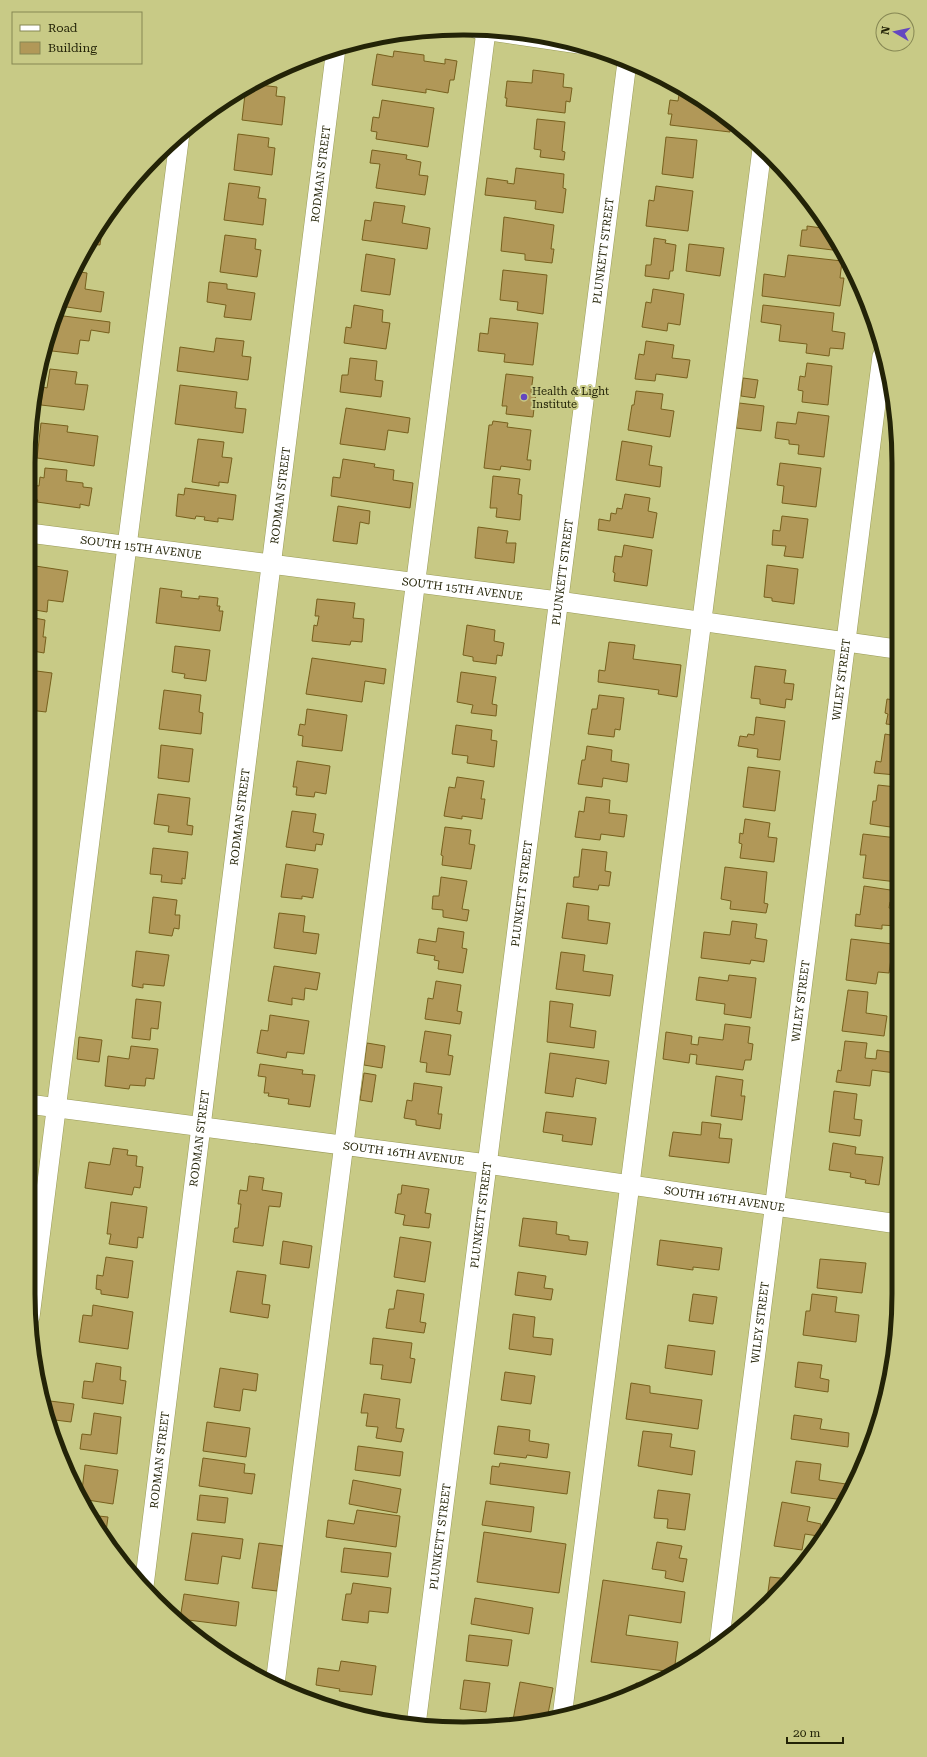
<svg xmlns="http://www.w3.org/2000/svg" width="927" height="1757" font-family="'Roboto Serif',serif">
	<rect width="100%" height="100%" fill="#c8ca86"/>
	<path fill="#b19858" stroke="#77601d" d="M 394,51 L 424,55 L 424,61 L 445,64 L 445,59 L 457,61 L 454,80 L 450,80 L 448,93 L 426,89 L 426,93 L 372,85 L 377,54 L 393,57 Z
		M 533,70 L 564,74 L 563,87 L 572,88 L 570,102 L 566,101 L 565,113 L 506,106 L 507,98 L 505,98 L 507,81 L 532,83 Z
		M 251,84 L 277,87 L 276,96 L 285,97 L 282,125 L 242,120 L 246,86 Z
		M 680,89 L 731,123 L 730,132 L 670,125 L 672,114 L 668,114 L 670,100 L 678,101 Z
		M 382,100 L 434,108 L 428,147 L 376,139 L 377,132 L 371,131 L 373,117 L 379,118 Z
		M 537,119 L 565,122 L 562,151 L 565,152 L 564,160 L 540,157 L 541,150 L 534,149 Z
		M 238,134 L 269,138 L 268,147 L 275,148 L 272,175 L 234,170 Z
		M 666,137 L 697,140 L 693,178 L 662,174 Z
		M 372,150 L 407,155 L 406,159 L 421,162 L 419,175 L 428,176 L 425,195 L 376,188 L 380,164 L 370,163 Z
		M 516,168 L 564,174 L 563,188 L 566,189 L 563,213 L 535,209 L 536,201 L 485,195 L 487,178 L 508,181 L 507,183 L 514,184 Z
		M 229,183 L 260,187 L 258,198 L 266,199 L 263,225 L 224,220 Z
		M 656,186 L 693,191 L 688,231 L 646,226 L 649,200 L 654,201 Z
		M 374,202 L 405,206 L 402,223 L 430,228 L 427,249 L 362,240 L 365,220 L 371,221 Z
		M 504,217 L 554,225 L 551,249 L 554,249 L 552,263 L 525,260 L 525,254 L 501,251 Z
		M 823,218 L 825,221 L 841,251 L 800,246 L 802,230 L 807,230 L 807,226 L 822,228 Z
		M 103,223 L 100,245 L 90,244 L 88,256 L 82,255 Z
		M 225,235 L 256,239 L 255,249 L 261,250 L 257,277 L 220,272 Z
		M 654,238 L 666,240 L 665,243 L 676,245 L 673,271 L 670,271 L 669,279 L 645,276 L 646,265 L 651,265 Z
		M 689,244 L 724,248 L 720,276 L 686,271 Z
		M 366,254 L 395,259 L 390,295 L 361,291 Z
		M 788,255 L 842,261 L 840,278 L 844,278 L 840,306 L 762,296 L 764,274 L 785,277 Z
		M 503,270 L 547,275 L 543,314 L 517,310 L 518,302 L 500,300 Z
		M 73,271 L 87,273 L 85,289 L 104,292 L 101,312 L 60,306 Z
		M 209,282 L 227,284 L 227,289 L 255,293 L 251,320 L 224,317 L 226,305 L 207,302 Z
		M 653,289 L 684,294 L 680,325 L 668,323 L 667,331 L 642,327 L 646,302 L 651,303 Z
		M 354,305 L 383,310 L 382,322 L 390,323 L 386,349 L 344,343 L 346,327 L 351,328 Z
		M 763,305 L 834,313 L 832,331 L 845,333 L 843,349 L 830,348 L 829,356 L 806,353 L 807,344 L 779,341 L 781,325 L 761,322 Z
		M 56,315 L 110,322 L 109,333 L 91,330 L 89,341 L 80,340 L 78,354 L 52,351 L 54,333 L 51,332 Z
		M 490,318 L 538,323 L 533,365 L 504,362 L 505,354 L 478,351 L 480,333 L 488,334 Z
		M 216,338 L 244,341 L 242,356 L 251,357 L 248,380 L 177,371 L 180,347 L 214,352 Z
		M 646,341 L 674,345 L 672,358 L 690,360 L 687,378 L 656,374 L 655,381 L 635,379 L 639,354 L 644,355 Z
		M 350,358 L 377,361 L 375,380 L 383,381 L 381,397 L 340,392 L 342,375 L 348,375 Z
		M 807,363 L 832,366 L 828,405 L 802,402 L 803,391 L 798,390 L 800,376 L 805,377 Z
		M 50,369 L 77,372 L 75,384 L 88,385 L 84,410 L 41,405 L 43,387 L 47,388 Z
		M 506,374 L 533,377 L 531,392 L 536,392 L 533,417 L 506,414 L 507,406 L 502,406 Z
		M 743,378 L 758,380 L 755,398 L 741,396 Z
		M 180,385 L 237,392 L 235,408 L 246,409 L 243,433 L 175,424 Z
		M 636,391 L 663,394 L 661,409 L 674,411 L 670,437 L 628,430 L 632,405 L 634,405 Z
		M 739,403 L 764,406 L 761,431 L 736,428 Z
		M 346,408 L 410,418 L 408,433 L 388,430 L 385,450 L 340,444 Z
		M 798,412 L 829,416 L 824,457 L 798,454 L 799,445 L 789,444 L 789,440 L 775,438 L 777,422 L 796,424 Z
		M 493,421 L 508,423 L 507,427 L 531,430 L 527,460 L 531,460 L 530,470 L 501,466 L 500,470 L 484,468 L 489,425 L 492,425 Z
		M 41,423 L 68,426 L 67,432 L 98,436 L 94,466 L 37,458 Z
		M 198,439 L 224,442 L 222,457 L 232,458 L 228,483 L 219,482 L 219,486 L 192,482 Z
		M 622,441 L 652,446 L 649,465 L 662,467 L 660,487 L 616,480 Z
		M 343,459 L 375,464 L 374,467 L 394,470 L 393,480 L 413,483 L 410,508 L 331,496 L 333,477 L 340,478 Z
		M 780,463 L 821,468 L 816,507 L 782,503 L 784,486 L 777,485 Z
		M 45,468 L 67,470 L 66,481 L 83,483 L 83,487 L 92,488 L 89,506 L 80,504 L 80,508 L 37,502 L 38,500 L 31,499 L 33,485 L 39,486 L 40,477 L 44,478 Z
		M 493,476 L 520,479 L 518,494 L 522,495 L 520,520 L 496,517 L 497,508 L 490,508 Z
		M 185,488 L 236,495 L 233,520 L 218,518 L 218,522 L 204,520 L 205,517 L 196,516 L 195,519 L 176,516 L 178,494 L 184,495 Z
		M 625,494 L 650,498 L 648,511 L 657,513 L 653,538 L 598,530 L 599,519 L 610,521 L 611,513 L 616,514 L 617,508 L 622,509 Z
		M 338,506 L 370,511 L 369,524 L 360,522 L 357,544 L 333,541 Z
		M 782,516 L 808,519 L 803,558 L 784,556 L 786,546 L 772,545 L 773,530 L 780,531 Z
		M 478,527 L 508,531 L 506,543 L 516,543 L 514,563 L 475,558 Z
		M 624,545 L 652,550 L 647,586 L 614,581 L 615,573 L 613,572 L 615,556 L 622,557 Z
		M 29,565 L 68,571 L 63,602 L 48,600 L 47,612 L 29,609 Z
		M 767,565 L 798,569 L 794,604 L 772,601 L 772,598 L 764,597 Z
		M 160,588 L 182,591 L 181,597 L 199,599 L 199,596 L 218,598 L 217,606 L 220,606 L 219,611 L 223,611 L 220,631 L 156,623 Z
		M 317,599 L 355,603 L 353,618 L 364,619 L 362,642 L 351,641 L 350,645 L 312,641 L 314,625 L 317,626 L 319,616 L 315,616 Z
		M 29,617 L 45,620 L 43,637 L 46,637 L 44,653 L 33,651 L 32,661 L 29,661 Z
		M 467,625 L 495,630 L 494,641 L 504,643 L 502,656 L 497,655 L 496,664 L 473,661 L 473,657 L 463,655 Z
		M 609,642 L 635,645 L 633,659 L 681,665 L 677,697 L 658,694 L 659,690 L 598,682 L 599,670 L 605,671 Z
		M 175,646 L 210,650 L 206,681 L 184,678 L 185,674 L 172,672 Z
		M 312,658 L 386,669 L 384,684 L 365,681 L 362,702 L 306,694 Z
		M 755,666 L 786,670 L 784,683 L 794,684 L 792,700 L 786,699 L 785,708 L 760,704 L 760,699 L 751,698 Z
		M 29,670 L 52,673 L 46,712 L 29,710 Z
		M 461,672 L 496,677 L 492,704 L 497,705 L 496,716 L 471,713 L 473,705 L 457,702 Z
		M 896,687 L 896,725 L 886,724 L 888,714 L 885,713 L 887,699 L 894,700 Z
		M 164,690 L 201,695 L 199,712 L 203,713 L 201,734 L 159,729 Z
		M 599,695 L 624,698 L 620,730 L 615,729 L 614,737 L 588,734 L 592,709 L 597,709 Z
		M 307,709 L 347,715 L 342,751 L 302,746 L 303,736 L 298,735 L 300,724 L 305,725 Z
		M 756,717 L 785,721 L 780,760 L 757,757 L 758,749 L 738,746 L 740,736 L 747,737 L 748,734 L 754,735 Z
		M 29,723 L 32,724 L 29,753 Z
		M 456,725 L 492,730 L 491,740 L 497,741 L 494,767 L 467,763 L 468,756 L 452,754 Z
		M 885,734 L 896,736 L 896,775 L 874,773 L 876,761 L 881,762 Z
		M 161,745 L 193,749 L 189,782 L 158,778 Z
		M 587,746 L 612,750 L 611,761 L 629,764 L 627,782 L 603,778 L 602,787 L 578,784 L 582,760 L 585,760 Z
		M 297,761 L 330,766 L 326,794 L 315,792 L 314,797 L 296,795 L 297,787 L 293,787 Z
		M 748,767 L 780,771 L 775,811 L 743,807 Z
		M 457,777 L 484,781 L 481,799 L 485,799 L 482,819 L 462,816 L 462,819 L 444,816 L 449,787 L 455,788 Z
		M 878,785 L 896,787 L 897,828 L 870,824 L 873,801 L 876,801 Z
		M 29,788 L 32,789 L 30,807 L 29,807 Z
		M 158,794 L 190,798 L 187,825 L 193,826 L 192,835 L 168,832 L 169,826 L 154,824 Z
		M 586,797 L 610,800 L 609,813 L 627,815 L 624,837 L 601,834 L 600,840 L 575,837 L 579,811 L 584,812 Z
		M 292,811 L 316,814 L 313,832 L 324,834 L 322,845 L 316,844 L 315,851 L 286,847 Z
		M 745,819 L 770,823 L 768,837 L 777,838 L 774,862 L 740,858 L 742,844 L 739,843 L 740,833 L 743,834 Z
		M 445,827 L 471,830 L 469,844 L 475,845 L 471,869 L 442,865 L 443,856 L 441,855 Z
		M 863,834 L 897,838 L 897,882 L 863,878 L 866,855 L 860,855 Z
		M 153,848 L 188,852 L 185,879 L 182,878 L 182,884 L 161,882 L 162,875 L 150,874 Z
		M 582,849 L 607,852 L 605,871 L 611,872 L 609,886 L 599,885 L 598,890 L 573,887 L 574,877 L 579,877 Z
		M 286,864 L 318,869 L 313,898 L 302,896 L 302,899 L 281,897 Z
		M 725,867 L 767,872 L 764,903 L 768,904 L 766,913 L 730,909 L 731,901 L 721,899 Z
		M 441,877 L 467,881 L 462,909 L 469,910 L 467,921 L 443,917 L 443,910 L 432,909 L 433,896 L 439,896 Z
		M 864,886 L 897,891 L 897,903 L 890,902 L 889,908 L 897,909 L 896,926 L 882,925 L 882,929 L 855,926 L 856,914 L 860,915 Z
		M 153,897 L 177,900 L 175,915 L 180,915 L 179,929 L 174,928 L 172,936 L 149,933 Z
		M 567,903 L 589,906 L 588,920 L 610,923 L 607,944 L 562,938 Z
		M 279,913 L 305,916 L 303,932 L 319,934 L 316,954 L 274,948 Z
		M 732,921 L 757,924 L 755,938 L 767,940 L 764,962 L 751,960 L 750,964 L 701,958 L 704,932 L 730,935 Z
		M 438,928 L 464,932 L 462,948 L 467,949 L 463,973 L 438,969 L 439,961 L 434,960 L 435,956 L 417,953 L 419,939 L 436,942 Z
		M 851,939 L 893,944 L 889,973 L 878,972 L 876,984 L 846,980 Z
		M 136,951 L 169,955 L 164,986 L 143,984 L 143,988 L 132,986 Z
		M 561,952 L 585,955 L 583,971 L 613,975 L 610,996 L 556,989 Z
		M 274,966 L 320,973 L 317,990 L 305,988 L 304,1000 L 292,998 L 292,1005 L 268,1001 Z
		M 729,975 L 756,978 L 751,1018 L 724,1014 L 725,1004 L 696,1000 L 699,977 L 728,981 Z
		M 436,981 L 461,985 L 457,1011 L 462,1012 L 460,1024 L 425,1019 L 428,998 L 433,999 Z
		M 848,990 L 868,992 L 866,1013 L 887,1016 L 884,1036 L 842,1031 Z
		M 136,999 L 161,1002 L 158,1029 L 151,1028 L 150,1040 L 132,1038 Z
		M 550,1001 L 573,1004 L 570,1027 L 596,1031 L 594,1048 L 547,1042 Z
		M 270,1015 L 309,1021 L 304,1054 L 287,1052 L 286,1058 L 257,1053 L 261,1030 L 268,1031 Z
		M 725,1024 L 750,1027 L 748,1043 L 753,1044 L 751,1060 L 745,1060 L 743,1070 L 696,1064 L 697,1055 L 690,1054 L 689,1063 L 663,1059 L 666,1032 L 692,1036 L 691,1044 L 698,1045 L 699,1037 L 723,1040 Z
		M 425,1031 L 451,1035 L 448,1055 L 453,1056 L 450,1075 L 426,1072 L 427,1063 L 420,1062 Z
		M 79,1037 L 102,1040 L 99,1062 L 77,1059 Z
		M 845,1041 L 867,1043 L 865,1058 L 876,1059 L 877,1050 L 897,1053 L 895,1073 L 872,1070 L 870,1086 L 836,1082 L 838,1070 L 841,1071 Z
		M 367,1043 L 385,1046 L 382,1068 L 364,1065 Z
		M 131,1046 L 158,1049 L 154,1079 L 146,1078 L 145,1086 L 130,1085 L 129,1089 L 105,1086 L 108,1056 L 129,1059 Z
		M 550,1053 L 609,1061 L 606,1084 L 576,1078 L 573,1097 L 545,1093 Z
		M 260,1064 L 303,1070 L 302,1074 L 315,1075 L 310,1107 L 288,1104 L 289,1099 L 268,1096 L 269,1093 L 264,1093 L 266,1077 L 258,1076 Z
		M 364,1073 L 376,1075 L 372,1102 L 360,1100 Z
		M 716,1076 L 743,1080 L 741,1096 L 745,1096 L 742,1120 L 711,1116 Z
		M 414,1083 L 442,1087 L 438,1114 L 442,1114 L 440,1129 L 416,1125 L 416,1120 L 404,1118 L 407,1100 L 412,1101 Z
		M 834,1091 L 857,1094 L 854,1119 L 862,1120 L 860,1136 L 829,1132 Z
		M 546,1112 L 596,1118 L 592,1145 L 562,1141 L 563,1135 L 543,1132 Z
		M 702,1122 L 721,1124 L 719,1138 L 732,1139 L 729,1163 L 669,1156 L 673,1132 L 701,1135 Z
		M 833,1143 L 856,1147 L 855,1154 L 883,1157 L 879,1185 L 865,1183 L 866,1180 L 850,1177 L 851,1173 L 829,1170 Z
		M 113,1148 L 128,1150 L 127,1155 L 137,1156 L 136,1166 L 143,1167 L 140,1188 L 134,1187 L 132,1195 L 85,1188 L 89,1162 L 110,1165 Z
		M 249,1176 L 264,1178 L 262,1190 L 282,1193 L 280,1207 L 269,1206 L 263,1246 L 233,1242 L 235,1228 L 238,1228 L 241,1204 L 238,1204 L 240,1190 L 247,1191 Z
		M 402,1185 L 429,1189 L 425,1213 L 431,1214 L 429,1228 L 403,1225 L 405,1215 L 395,1213 L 398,1194 L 401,1194 Z
		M 111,1202 L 147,1207 L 143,1238 L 138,1237 L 137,1248 L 109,1244 L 111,1234 L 107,1234 Z
		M 523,1218 L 557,1222 L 556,1234 L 569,1236 L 569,1240 L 588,1242 L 586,1255 L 519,1246 Z
		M 400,1237 L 431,1242 L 425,1282 L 394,1277 Z
		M 660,1240 L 722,1248 L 719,1270 L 693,1267 L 693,1270 L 657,1265 Z
		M 283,1241 L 312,1246 L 309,1268 L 280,1264 Z
		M 106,1257 L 133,1261 L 128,1298 L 101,1294 L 101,1290 L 96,1289 L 97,1275 L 103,1276 Z
		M 820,1259 L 866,1263 L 862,1293 L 817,1288 Z
		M 237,1271 L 266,1275 L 262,1304 L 270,1305 L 268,1318 L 230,1312 Z
		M 518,1272 L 546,1276 L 544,1288 L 553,1289 L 551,1300 L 515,1295 Z
		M 397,1290 L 424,1294 L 420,1322 L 426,1323 L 424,1333 L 386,1328 L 389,1309 L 394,1309 Z
		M 693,1294 L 717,1297 L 713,1324 L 689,1321 Z
		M 812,1294 L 837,1297 L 835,1312 L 859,1315 L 856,1342 L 803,1335 L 806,1311 L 810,1311 Z
		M 93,1305 L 133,1312 L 128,1349 L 79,1342 L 83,1315 L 92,1316 Z
		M 513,1314 L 535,1317 L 533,1337 L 553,1339 L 551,1355 L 509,1349 Z
		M 373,1338 L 412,1343 L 410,1358 L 415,1359 L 411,1383 L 381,1379 L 383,1365 L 370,1364 Z
		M 668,1345 L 715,1351 L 712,1375 L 665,1368 Z
		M 798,1362 L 822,1365 L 820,1378 L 829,1380 L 828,1392 L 795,1387 Z
		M 96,1363 L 121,1367 L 120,1380 L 126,1381 L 123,1404 L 82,1398 L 84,1381 L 93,1382 Z
		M 220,1368 L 258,1374 L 256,1391 L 243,1389 L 240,1411 L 214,1407 Z
		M 505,1372 L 535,1376 L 531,1404 L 501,1400 Z
		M 631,1383 L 650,1386 L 650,1393 L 702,1400 L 698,1429 L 626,1419 Z
		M 364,1394 L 400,1399 L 396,1428 L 404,1429 L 401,1442 L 376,1438 L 378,1427 L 366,1426 L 368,1413 L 361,1413 Z
		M 42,1400 L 74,1404 L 71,1422 L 47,1419 Z
		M 94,1413 L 121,1417 L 117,1454 L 80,1449 L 82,1434 L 91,1435 Z
		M 794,1415 L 822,1419 L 820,1429 L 849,1433 L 848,1447 L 791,1439 Z
		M 207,1422 L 250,1428 L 246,1457 L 203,1451 Z
		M 498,1426 L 530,1430 L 529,1441 L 549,1444 L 547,1458 L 527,1455 L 526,1458 L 494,1454 Z
		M 643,1431 L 672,1434 L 670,1447 L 695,1451 L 692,1475 L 638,1466 Z
		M 358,1446 L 403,1452 L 400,1476 L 355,1470 Z
		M 203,1458 L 245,1464 L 244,1473 L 255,1474 L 252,1494 L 199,1486 Z
		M 796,1461 L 821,1464 L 819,1480 L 846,1484 L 844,1500 L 791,1493 Z
		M 500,1463 L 570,1472 L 567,1494 L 490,1484 L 492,1466 L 499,1467 Z
		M 85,1465 L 118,1470 L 113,1504 L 81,1499 Z
		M 353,1480 L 401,1489 L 397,1513 L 349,1504 Z
		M 658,1490 L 690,1494 L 685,1530 L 667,1528 L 668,1519 L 654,1518 Z
		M 200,1495 L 228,1498 L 225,1523 L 197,1520 Z
		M 486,1501 L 534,1507 L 531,1532 L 482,1525 Z
		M 782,1502 L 810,1507 L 807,1521 L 821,1524 L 818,1536 L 805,1534 L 802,1550 L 774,1546 Z
		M 357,1510 L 400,1516 L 396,1547 L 326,1537 L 328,1520 L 354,1524 Z
		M 89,1515 L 108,1517 L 105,1539 Z
		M 484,1532 L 566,1544 L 559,1593 L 477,1582 Z
		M 192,1533 L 243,1539 L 240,1559 L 222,1556 L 218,1584 L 185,1580 Z
		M 657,1542 L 682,1546 L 679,1558 L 687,1559 L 683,1582 L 665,1578 L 666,1571 L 652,1569 Z
		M 259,1543 L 283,1546 L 277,1591 L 252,1588 Z
		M 344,1548 L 391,1553 L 388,1577 L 341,1572 Z
		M 770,1577 L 790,1579 L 771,1599 L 767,1599 Z
		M 603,1580 L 685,1592 L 681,1623 L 629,1615 L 626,1635 L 678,1642 L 674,1672 L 591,1662 Z
		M 353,1583 L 391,1588 L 388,1613 L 369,1611 L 368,1623 L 342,1620 L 346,1594 L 351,1594 Z
		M 184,1594 L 239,1602 L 236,1626 L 180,1619 Z
		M 475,1598 L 533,1608 L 529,1634 L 471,1624 Z
		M 469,1635 L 512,1640 L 508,1666 L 466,1661 Z
		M 206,1644 L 218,1645 L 217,1652 Z
		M 341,1661 L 376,1666 L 372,1695 L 339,1691 L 340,1689 L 316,1685 L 318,1668 L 339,1671 Z
		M 464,1680 L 490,1683 L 486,1712 L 460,1709 Z
		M 520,1682 L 553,1688 L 547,1719 L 526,1722 L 513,1720 Z
		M 636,1683 L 650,1685 L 634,1694 Z
		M 584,1704 L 599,1706 L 583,1712 Z"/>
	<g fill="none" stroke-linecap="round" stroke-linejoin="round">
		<defs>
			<g id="minor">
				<path d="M 477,29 L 579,44"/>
				<path id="s1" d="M 29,533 L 558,601 L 896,649"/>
				<path id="s2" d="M 28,1104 L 487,1164 L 898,1224"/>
				<path d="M 30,1317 L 127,546 L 180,133"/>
				<path id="s3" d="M 144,1586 C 206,1073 273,561 336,48"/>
				<path id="s4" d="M 719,1645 L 882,356"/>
				<path d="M 275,1684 L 486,31"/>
				<path d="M 562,1717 L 762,149"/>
				<path id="s5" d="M 416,1725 L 627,62"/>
			</g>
		</defs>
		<use href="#minor" stroke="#999a57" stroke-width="20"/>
		<use href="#minor" stroke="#fff" stroke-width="19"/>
	</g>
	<circle fill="#6447c0" stroke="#c8ca86" stroke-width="1.5" cx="524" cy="397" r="4"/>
	<g text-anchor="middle" stroke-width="4" stroke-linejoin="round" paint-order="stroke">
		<g font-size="11" fill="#232307" stroke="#c8ca86">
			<text dy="4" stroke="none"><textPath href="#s3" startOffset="1423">RODMAN STREET</textPath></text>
			<text dy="4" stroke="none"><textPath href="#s5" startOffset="1486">PLUNKETT STREET</textPath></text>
			<text dy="4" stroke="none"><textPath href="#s3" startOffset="1099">RODMAN STREET</textPath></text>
			<text dy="4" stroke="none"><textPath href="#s1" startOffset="113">SOUTH 15TH AVENUE</textPath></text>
			<text dy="4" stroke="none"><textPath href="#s5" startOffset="1162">PLUNKETT STREET</textPath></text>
			<text dy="4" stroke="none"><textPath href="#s1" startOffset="437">SOUTH 15TH AVENUE</textPath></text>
			<text dy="4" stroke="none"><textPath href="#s4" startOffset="973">WILEY STREET</textPath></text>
			<text dy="4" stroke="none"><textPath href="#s3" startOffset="775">RODMAN STREET</textPath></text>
			<text dy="4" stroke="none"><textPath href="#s5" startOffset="838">PLUNKETT STREET</textPath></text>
			<text dy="4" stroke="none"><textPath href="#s4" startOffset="649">WILEY STREET</textPath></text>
			<text dy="4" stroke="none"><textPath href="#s3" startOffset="451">RODMAN STREET</textPath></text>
			<text dy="4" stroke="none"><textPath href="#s2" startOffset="379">SOUTH 16TH AVENUE</textPath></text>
			<text dy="4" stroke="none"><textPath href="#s2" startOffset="703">SOUTH 16TH AVENUE</textPath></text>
			<text dy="4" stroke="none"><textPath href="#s5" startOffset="514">PLUNKETT STREET</textPath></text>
			<text dy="4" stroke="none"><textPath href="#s4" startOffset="325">WILEY STREET</textPath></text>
			<text dy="4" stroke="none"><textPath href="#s3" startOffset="127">RODMAN STREET</textPath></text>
			<text dy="4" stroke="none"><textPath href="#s5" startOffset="190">PLUNKETT STREET</textPath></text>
		</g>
		<g font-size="11" fill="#232307" stroke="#c8ca86" text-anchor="start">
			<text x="532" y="395">Health &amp; Light<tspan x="532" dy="13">Institute</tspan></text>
		</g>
	</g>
	<path d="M0 0H927V1757H0ZM463 35H464A428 428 0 0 1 892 463V1294A428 428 0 0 1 464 1722H463A428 428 0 0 1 35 1294V463A428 428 0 0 1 463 35Z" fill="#c8ca86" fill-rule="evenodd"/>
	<path fill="none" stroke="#232307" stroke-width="5" d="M463 35H464A428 428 0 0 1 892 463V1294A428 428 0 0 1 464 1722H463A428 428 0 0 1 35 1294V463A428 428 0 0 1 463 35Z"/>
	<rect x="12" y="12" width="130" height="52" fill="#c8ca86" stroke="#868753"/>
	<rect x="20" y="25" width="20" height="6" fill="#ffffff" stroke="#868753"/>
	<text x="48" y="32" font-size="12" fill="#232307">Road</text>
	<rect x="20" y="42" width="20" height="12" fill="#b19858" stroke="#868753"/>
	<text x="48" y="52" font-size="12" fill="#232307">Building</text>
	<g transform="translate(895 32) rotate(279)"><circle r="19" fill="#c8ca86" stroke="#868753"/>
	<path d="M0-3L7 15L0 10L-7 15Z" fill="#6447c0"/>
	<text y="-6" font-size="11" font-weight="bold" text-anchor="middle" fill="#232307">N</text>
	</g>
	<path d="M787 1737v6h56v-6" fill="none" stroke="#232307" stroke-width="2"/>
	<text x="793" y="1737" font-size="12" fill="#232307" stroke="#c8ca86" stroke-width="3" paint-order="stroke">20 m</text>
</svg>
